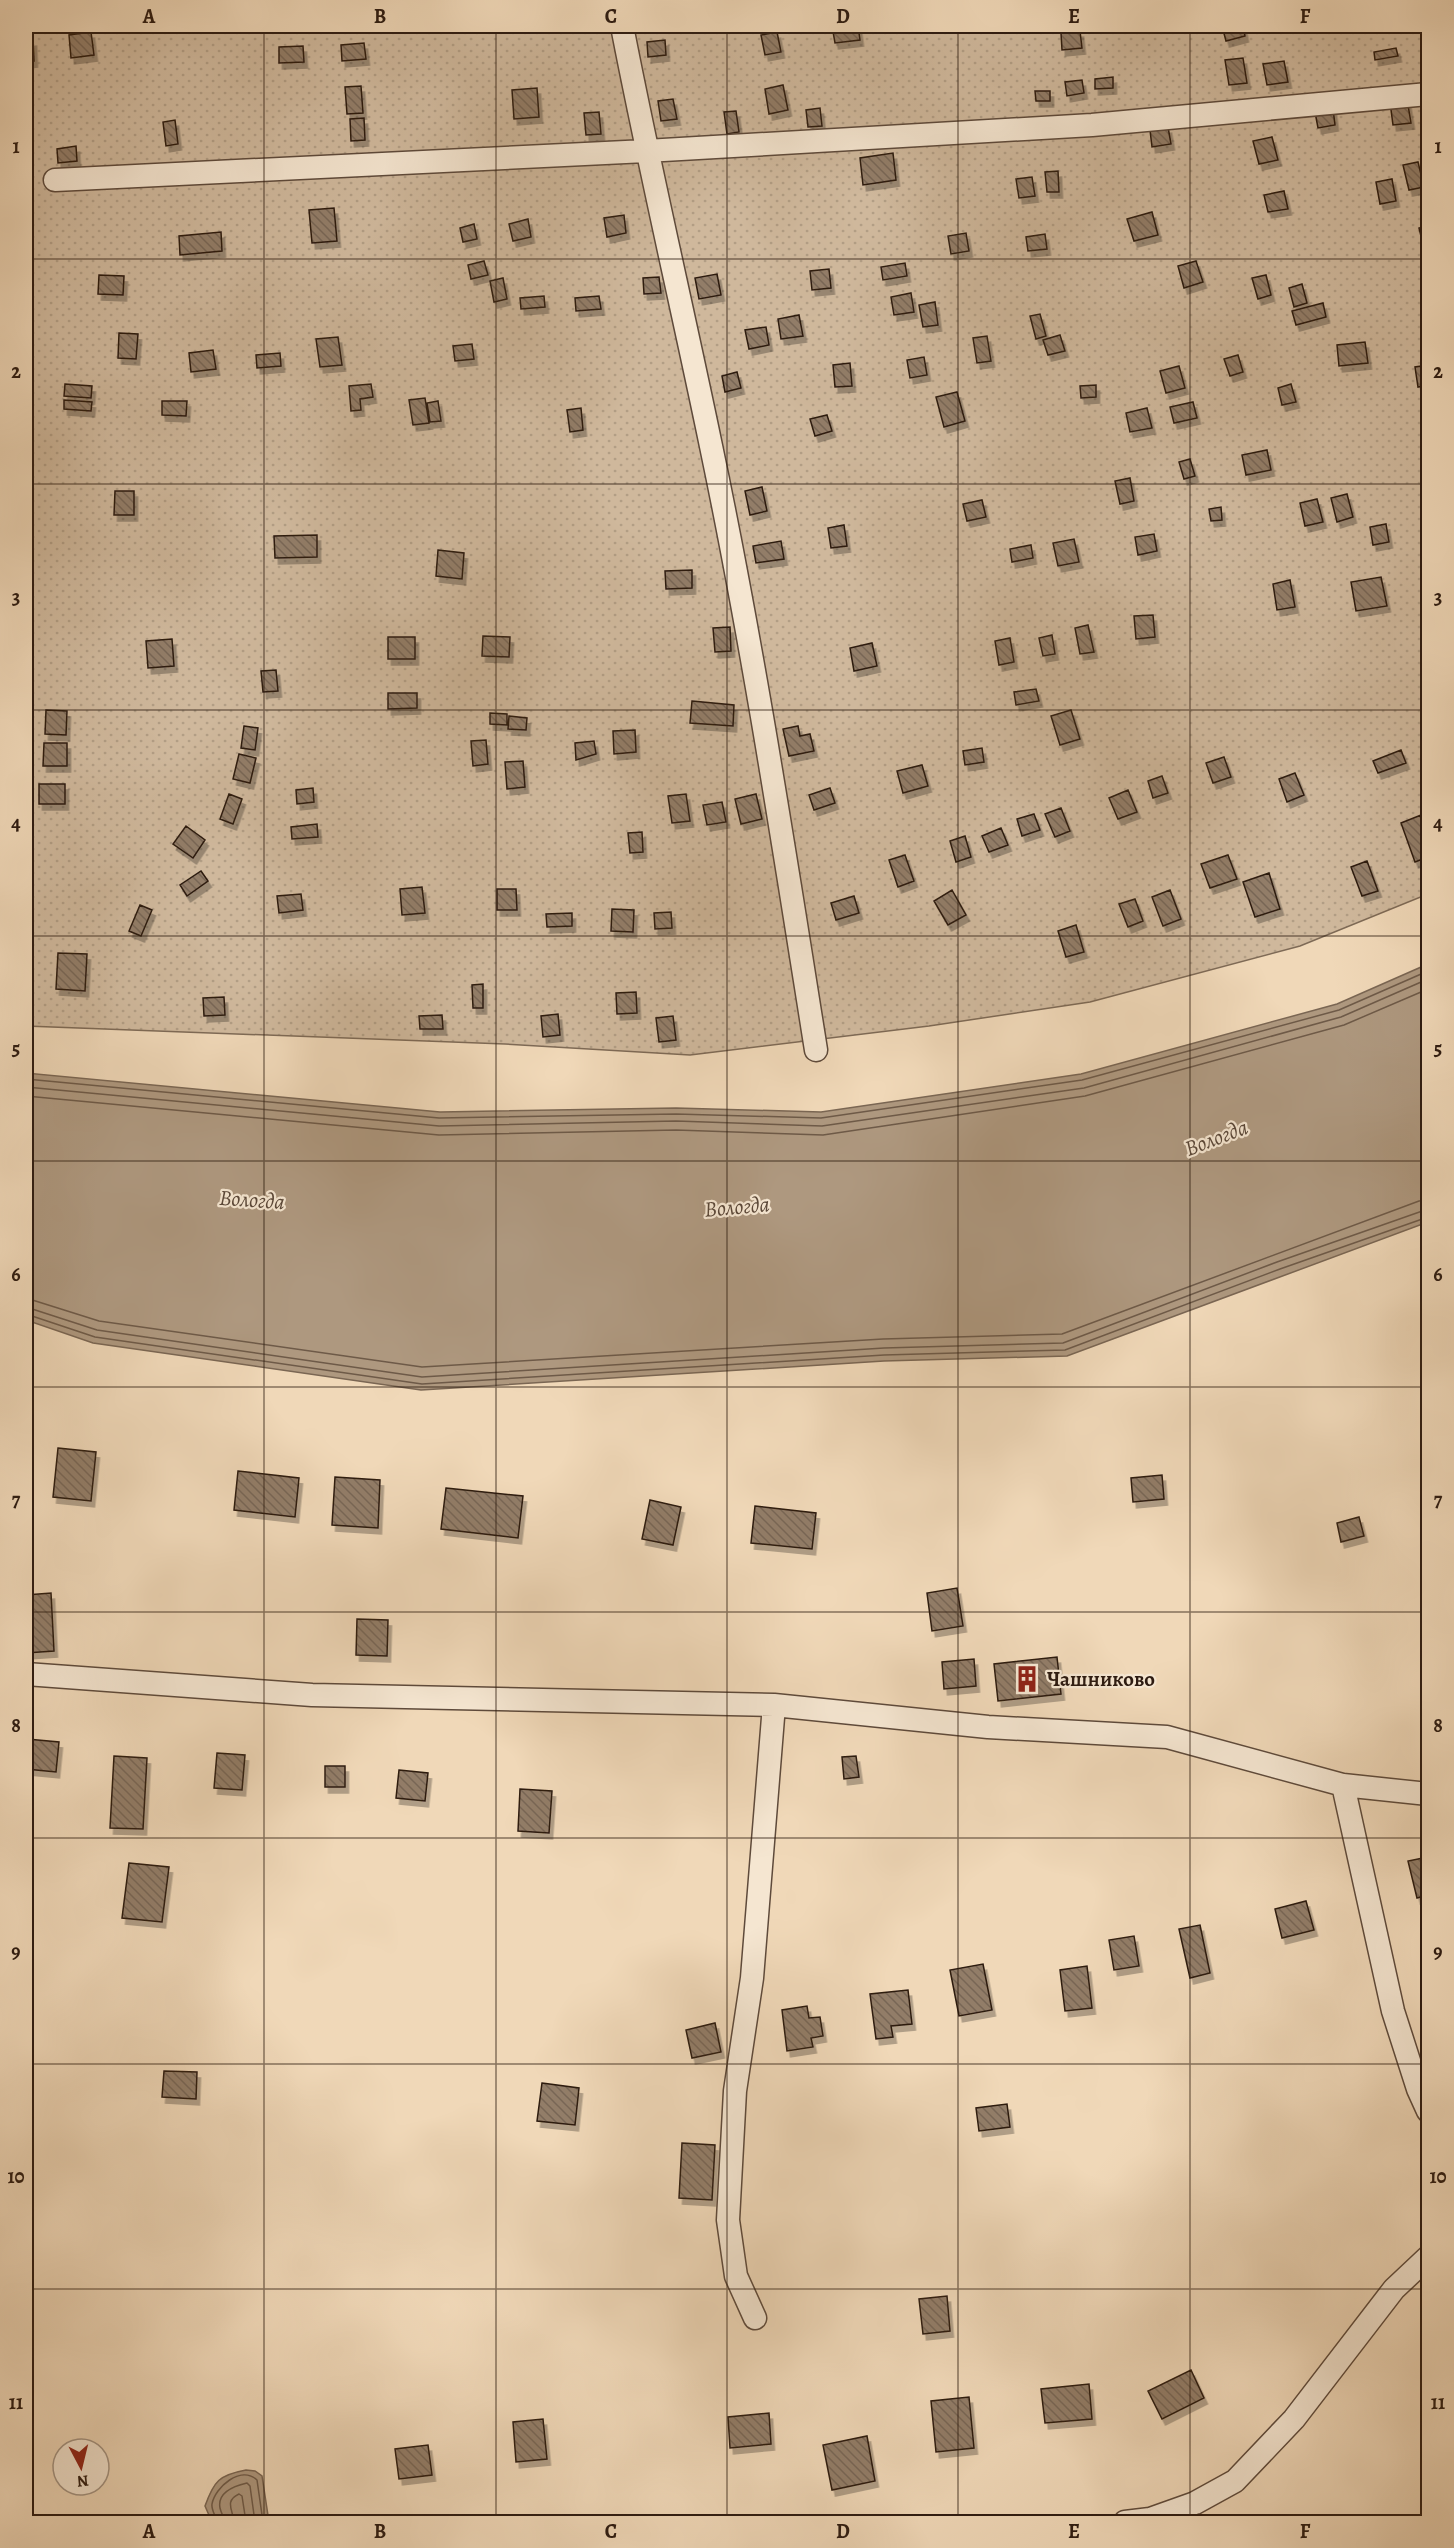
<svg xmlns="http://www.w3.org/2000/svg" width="1454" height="2548" font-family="Alegreya,serif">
	<defs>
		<pattern id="grass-dots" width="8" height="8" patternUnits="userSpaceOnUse" patternTransform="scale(1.5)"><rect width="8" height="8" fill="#cfb89c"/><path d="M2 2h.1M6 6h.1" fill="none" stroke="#b29e85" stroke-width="1.8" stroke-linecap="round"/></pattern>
		<pattern id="building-back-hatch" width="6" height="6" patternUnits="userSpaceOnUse" patternTransform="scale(1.5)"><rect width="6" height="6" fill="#927d68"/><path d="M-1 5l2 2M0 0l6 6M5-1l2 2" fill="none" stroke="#786654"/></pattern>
		<filter id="shadow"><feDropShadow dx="3.5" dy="6" stdDeviation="0" flood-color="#0004"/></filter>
	</defs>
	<rect width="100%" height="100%" fill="#f0d8b8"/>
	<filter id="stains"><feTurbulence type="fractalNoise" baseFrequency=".00333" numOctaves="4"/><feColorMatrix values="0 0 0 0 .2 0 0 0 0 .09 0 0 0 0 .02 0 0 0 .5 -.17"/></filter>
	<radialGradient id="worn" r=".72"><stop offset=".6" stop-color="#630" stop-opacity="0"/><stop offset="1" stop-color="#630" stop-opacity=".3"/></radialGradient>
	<path fill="url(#grass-dots)" stroke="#7e6a56" stroke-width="1.5" d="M 26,26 L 1428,26 L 1428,894 L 1300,946 L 1090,1002 L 929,1026 L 690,1055 L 505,1044 L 26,1026 Z"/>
	<path fill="#ae987f" stroke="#7a6653" stroke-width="1.5" d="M 1428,964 L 1428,1222 L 1067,1356 L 884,1361 L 421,1390 L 93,1343 L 26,1320 L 26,1073 L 440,1112 L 676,1108 L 821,1112 L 1081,1074 L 1337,1004 Z
		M 246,2470 L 255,2471 L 262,2476 L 269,2522 L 212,2522 L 205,2506 C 214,2481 219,2475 246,2470 Z"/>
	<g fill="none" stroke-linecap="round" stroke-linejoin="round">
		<path stroke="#6e5a48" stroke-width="1.5" d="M 26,1079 L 439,1118 L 676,1114 L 821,1118 L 1082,1080 L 1339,1010 L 1428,971
			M 26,1087 L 439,1126 L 676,1121 L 822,1126 L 1084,1088 L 1341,1017 L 1428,979
			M 26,1096 L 439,1135 L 676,1130 L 823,1135 L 1085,1096 L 1344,1025 L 1428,989
			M 26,1298 L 99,1321 L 422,1367 L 883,1339 L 1062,1334 L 1419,1201 L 1428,1200
			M 26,1307 L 97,1330 L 422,1377 L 884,1348 L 1063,1343 L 1277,1262 L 1428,1209
			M 26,1314 L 95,1337 L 422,1384 L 884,1355 L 1065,1350 L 1280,1269 L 1428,1217
			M 217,2522 C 216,2516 211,2510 212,2504 C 215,2487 241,2465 257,2480 L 263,2522
			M 225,2522 C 224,2517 221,2513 220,2508 C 217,2492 234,2486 247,2483 L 250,2486 L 255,2522
			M 234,2522 C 233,2510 224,2501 239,2494 L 242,2496 L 246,2522"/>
	</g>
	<path fill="url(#building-back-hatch)" stroke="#2d1b11" stroke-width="1.5" filter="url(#shadow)" d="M 832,26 L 858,26 L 860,40 L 835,43 Z
		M 1222,26 L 1243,26 L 1245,36 L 1226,41 Z
		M 1080,31 L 1082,48 L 1062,50 L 1061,33 Z
		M 91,32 L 94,55 L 71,58 L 69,35 Z
		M 777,32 L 781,52 L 765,55 L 761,35 Z
		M 33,40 L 34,61 L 26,62 L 26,41 Z
		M 665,40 L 666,55 L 648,57 L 647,42 Z
		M 364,43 L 366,59 L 342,61 L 341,45 Z
		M 303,46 L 304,62 L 279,63 L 279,47 Z
		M 1396,48 L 1398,56 L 1375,60 L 1374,52 Z
		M 1243,58 L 1247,83 L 1229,85 L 1225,60 Z
		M 1284,61 L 1288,82 L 1267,85 L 1263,64 Z
		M 1113,77 L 1113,88 L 1095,89 L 1095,79 Z
		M 1082,80 L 1084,93 L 1067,96 L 1065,82 Z
		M 783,85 L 788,110 L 769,114 L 765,89 Z
		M 361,86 L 363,113 L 347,114 L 345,87 Z
		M 537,88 L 539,117 L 514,119 L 512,90 Z
		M 1035,91 L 1050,91 L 1050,101 L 1036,101 Z
		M 673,99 L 677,119 L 661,121 L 658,101 Z
		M 1407,99 L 1411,123 L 1393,125 L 1390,102 Z
		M 820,108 L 822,126 L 808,127 L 806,110 Z
		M 1333,109 L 1335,125 L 1318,128 L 1315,112 Z
		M 736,111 L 739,132 L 727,134 L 724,112 Z
		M 599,112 L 601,134 L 586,135 L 584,113 Z
		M 364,118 L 365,140 L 351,141 L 350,119 Z
		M 175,120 L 178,144 L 166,146 L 163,122 Z
		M 1168,127 L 1171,144 L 1152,147 L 1150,130 Z
		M 1272,137 L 1278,160 L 1259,164 L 1253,141 Z
		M 76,146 L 77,161 L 58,163 L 57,149 Z
		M 893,153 L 896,180 L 863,185 L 860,158 Z
		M 1418,162 L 1424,187 L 1409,190 L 1403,165 Z
		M 1058,171 L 1059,192 L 1047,192 L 1045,172 Z
		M 1032,177 L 1035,196 L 1019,198 L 1016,179 Z
		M 1392,179 L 1396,201 L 1380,204 L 1376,182 Z
		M 1284,191 L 1288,209 L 1268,212 L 1264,195 Z
		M 334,208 L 337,241 L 312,243 L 309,210 Z
		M 1152,212 L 1158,235 L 1134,241 L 1127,219 Z
		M 624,215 L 626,233 L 607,237 L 604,218 Z
		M 528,219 L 531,237 L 513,241 L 509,224 Z
		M 474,224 L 477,239 L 463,242 L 460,228 Z
		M 1428,226 L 1428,243 L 1423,244 L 1419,228 Z
		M 221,232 L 222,251 L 180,255 L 179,236 Z
		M 966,233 L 969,251 L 951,254 L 948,236 Z
		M 1045,234 L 1047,249 L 1028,251 L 1026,237 Z
		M 484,261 L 488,275 L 471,279 L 468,265 Z
		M 1196,261 L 1203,282 L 1184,288 L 1178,266 Z
		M 905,263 L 907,276 L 883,280 L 881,267 Z
		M 829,269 L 831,288 L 812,290 L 810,271 Z
		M 717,274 L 721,295 L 699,299 L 695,278 Z
		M 99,275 L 124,276 L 123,295 L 98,294 Z
		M 1266,275 L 1271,295 L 1258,299 L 1252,278 Z
		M 659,277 L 661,293 L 644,294 L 643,278 Z
		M 503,278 L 507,299 L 494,302 L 490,281 Z
		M 1302,284 L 1307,303 L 1294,307 L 1289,288 Z
		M 911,293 L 914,312 L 894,315 L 891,297 Z
		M 544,296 L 545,307 L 521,309 L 520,298 Z
		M 599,296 L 601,309 L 576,311 L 575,298 Z
		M 935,302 L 938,325 L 923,327 L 919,305 Z
		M 1323,303 L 1326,317 L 1296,325 L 1292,311 Z
		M 1040,314 L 1046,336 L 1036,339 L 1030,316 Z
		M 799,315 L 803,336 L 781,339 L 778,319 Z
		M 766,327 L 769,345 L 749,349 L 745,330 Z
		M 119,333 L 138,334 L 136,359 L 118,358 Z
		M 1060,335 L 1065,351 L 1048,355 L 1043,340 Z
		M 987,336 L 991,361 L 977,363 L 973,338 Z
		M 338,337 L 342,365 L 320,367 L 316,339 Z
		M 1365,342 L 1368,363 L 1339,366 L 1337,345 Z
		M 472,344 L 474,359 L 455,361 L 453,346 Z
		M 213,350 L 216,369 L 191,372 L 189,353 Z
		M 280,353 L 281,366 L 257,368 L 256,355 Z
		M 1238,355 L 1243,372 L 1230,376 L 1224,359 Z
		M 924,357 L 927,375 L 910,378 L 907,360 Z
		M 850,363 L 852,386 L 835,387 L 833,365 Z
		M 1428,365 L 1428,385 L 1418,387 L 1415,367 Z
		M 1179,366 L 1185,388 L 1166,393 L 1160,371 Z
		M 737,372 L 741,388 L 725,392 L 722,376 Z
		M 65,384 L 92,386 L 91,398 L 64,396 Z
		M 371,384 L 373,397 L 360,399 L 361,410 L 351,411 L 349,386 Z
		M 1291,384 L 1296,402 L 1282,405 L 1278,388 Z
		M 1096,385 L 1096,397 L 1081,398 L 1080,386 Z
		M 957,392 L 965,421 L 944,427 L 936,397 Z
		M 425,398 L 429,423 L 413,425 L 409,400 Z
		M 64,400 L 92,402 L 91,411 L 64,409 Z
		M 162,401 L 187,401 L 186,416 L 162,415 Z
		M 438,401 L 441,421 L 430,422 L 427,403 Z
		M 1193,402 L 1197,418 L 1174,423 L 1170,407 Z
		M 581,408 L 583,430 L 570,432 L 567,410 Z
		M 1147,408 L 1152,428 L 1130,432 L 1126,413 Z
		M 827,415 L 832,431 L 815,436 L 810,419 Z
		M 1267,450 L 1271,470 L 1246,475 L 1242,455 Z
		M 1190,459 L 1195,476 L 1184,479 L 1179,462 Z
		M 1130,478 L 1134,501 L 1120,504 L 1115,481 Z
		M 762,487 L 767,511 L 750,515 L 745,491 Z
		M 115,491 L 134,491 L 134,515 L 114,515 Z
		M 1347,494 L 1353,517 L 1337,522 L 1331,498 Z
		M 1317,499 L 1323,522 L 1305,526 L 1300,503 Z
		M 982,500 L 986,517 L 967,521 L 963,504 Z
		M 1221,507 L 1222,520 L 1211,521 L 1209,509 Z
		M 1386,524 L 1389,542 L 1373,545 L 1370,527 Z
		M 844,525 L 847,546 L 831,548 L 828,528 Z
		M 1154,534 L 1157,551 L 1138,555 L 1135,537 Z
		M 317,535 L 317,557 L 275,558 L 274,536 Z
		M 1074,539 L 1079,562 L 1058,566 L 1053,543 Z
		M 781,541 L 784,559 L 756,563 L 753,546 Z
		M 1031,545 L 1033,558 L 1012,562 L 1010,549 Z
		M 438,550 L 464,553 L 462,579 L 436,576 Z
		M 692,570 L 692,588 L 666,589 L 665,571 Z
		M 1381,577 L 1387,606 L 1356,611 L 1351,582 Z
		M 1290,580 L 1295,607 L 1277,610 L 1273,584 Z
		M 1153,615 L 1155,637 L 1136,639 L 1134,616 Z
		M 1088,625 L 1094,652 L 1080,654 L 1075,628 Z
		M 730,627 L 731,651 L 715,652 L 713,628 Z
		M 1052,635 L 1055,654 L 1043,656 L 1039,638 Z
		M 483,636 L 510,637 L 509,657 L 482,656 Z
		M 388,637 L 415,637 L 415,659 L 388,659 Z
		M 1010,638 L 1014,662 L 999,665 L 995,641 Z
		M 172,639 L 174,666 L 148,668 L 146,641 Z
		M 872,643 L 877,666 L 854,671 L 850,648 Z
		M 276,670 L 278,691 L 263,692 L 261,671 Z
		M 1036,689 L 1039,701 L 1016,705 L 1014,692 Z
		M 388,693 L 417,693 L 417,708 L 388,709 Z
		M 692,701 L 734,705 L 733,726 L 690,723 Z
		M 46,710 L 67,711 L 66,735 L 45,734 Z
		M 1071,710 L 1080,739 L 1060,745 L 1051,716 Z
		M 490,713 L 507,714 L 507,725 L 490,724 Z
		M 509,716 L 527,718 L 526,730 L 508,729 Z
		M 244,726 L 258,728 L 255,750 L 241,748 Z
		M 798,726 L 800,736 L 810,734 L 814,751 L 789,756 L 783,729 Z
		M 635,730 L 636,752 L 614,754 L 613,731 Z
		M 486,740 L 488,764 L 473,766 L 471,741 Z
		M 594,741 L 596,754 L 576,760 L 575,743 Z
		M 44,743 L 67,743 L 67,766 L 43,766 Z
		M 982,748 L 984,762 L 965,765 L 963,751 Z
		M 1401,750 L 1406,763 L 1378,773 L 1373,761 Z
		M 239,754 L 256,758 L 250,783 L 233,779 Z
		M 1224,757 L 1231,777 L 1213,783 L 1206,763 Z
		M 523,761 L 525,787 L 507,789 L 505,762 Z
		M 922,765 L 928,786 L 903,793 L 897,771 Z
		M 1295,773 L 1304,795 L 1287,802 L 1279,779 Z
		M 1162,776 L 1168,793 L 1153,798 L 1148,781 Z
		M 39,784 L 65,784 L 65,804 L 39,804 Z
		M 313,788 L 314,802 L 297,804 L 296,790 Z
		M 830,788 L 835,803 L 814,810 L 809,795 Z
		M 1128,790 L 1137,812 L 1118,819 L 1109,798 Z
		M 229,794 L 242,799 L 233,824 L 220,819 Z
		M 686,794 L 690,821 L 672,823 L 668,796 Z
		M 756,794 L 762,819 L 741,824 L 735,799 Z
		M 722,802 L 726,822 L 707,825 L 703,805 Z
		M 1061,808 L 1070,831 L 1055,837 L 1045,814 Z
		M 1034,814 L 1040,830 L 1022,836 L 1017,819 Z
		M 1421,815 L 1428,836 L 1428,857 L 1415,862 L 1401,823 Z
		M 317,824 L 318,837 L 292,839 L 291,827 Z
		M 186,826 L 205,840 L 193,858 L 173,844 Z
		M 1001,828 L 1008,845 L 989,852 L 982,836 Z
		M 642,832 L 643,852 L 630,853 L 628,833 Z
		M 965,836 L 971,857 L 956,862 L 950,841 Z
		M 905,855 L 914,881 L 898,887 L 889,860 Z
		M 1228,855 L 1237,879 L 1210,888 L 1201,864 Z
		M 1367,861 L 1378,891 L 1362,896 L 1351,867 Z
		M 201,871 L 208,881 L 187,896 L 180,885 Z
		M 1269,873 L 1280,909 L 1255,917 L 1243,882 Z
		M 422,887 L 425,913 L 402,915 L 400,889 Z
		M 497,889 L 516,889 L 517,910 L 497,910 Z
		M 952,890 L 966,915 L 948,925 L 934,901 Z
		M 1170,890 L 1181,919 L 1163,926 L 1152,897 Z
		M 301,894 L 303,910 L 279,913 L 277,896 Z
		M 854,896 L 859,913 L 836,920 L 831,903 Z
		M 1135,899 L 1143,921 L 1128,927 L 1119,904 Z
		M 140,905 L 152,910 L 141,936 L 129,931 Z
		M 612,909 L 634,910 L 633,932 L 611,931 Z
		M 671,912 L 672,928 L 655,929 L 654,913 Z
		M 572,913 L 572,926 L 547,927 L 546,914 Z
		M 1076,925 L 1084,952 L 1066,957 L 1058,931 Z
		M 58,953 L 87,954 L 85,991 L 56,989 Z
		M 483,984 L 483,1008 L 473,1008 L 472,985 Z
		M 636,992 L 637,1013 L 617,1014 L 616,993 Z
		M 224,997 L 225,1015 L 204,1016 L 203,998 Z
		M 558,1014 L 560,1035 L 543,1037 L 541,1016 Z
		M 442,1015 L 443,1029 L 420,1029 L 419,1016 Z
		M 673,1016 L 676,1040 L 659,1042 L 656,1018 Z
		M 58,1448 L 96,1452 L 91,1501 L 53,1497 Z
		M 238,1471 L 299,1478 L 295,1517 L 234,1510 Z
		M 1162,1475 L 1164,1499 L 1133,1502 L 1131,1478 Z
		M 335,1477 L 380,1480 L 378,1528 L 332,1525 Z
		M 446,1488 L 523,1496 L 518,1538 L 441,1529 Z
		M 650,1500 L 681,1507 L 673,1545 L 642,1539 Z
		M 755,1506 L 816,1513 L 812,1549 L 751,1543 Z
		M 1359,1517 L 1364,1536 L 1341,1542 L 1337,1523 Z
		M 957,1588 L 963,1626 L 932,1631 L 927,1593 Z
		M 51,1593 L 54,1651 L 26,1653 L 26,1595 Z
		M 357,1619 L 388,1620 L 387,1656 L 356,1655 Z
		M 1422,1655 L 1428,1655 L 1428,1691 L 1425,1691 Z
		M 1057,1657 L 1061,1694 L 998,1701 L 994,1664 Z
		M 974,1659 L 976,1686 L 944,1689 L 942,1662 Z
		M 27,1739 L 59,1742 L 56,1772 L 26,1769 Z
		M 217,1753 L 245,1755 L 242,1790 L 214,1788 Z
		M 114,1756 L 147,1758 L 143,1829 L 110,1828 Z
		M 856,1756 L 859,1777 L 844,1779 L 842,1757 Z
		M 325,1766 L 345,1766 L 345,1787 L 325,1787 Z
		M 399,1770 L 428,1773 L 425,1801 L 396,1798 Z
		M 520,1789 L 552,1791 L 549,1833 L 518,1831 Z
		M 1428,1857 L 1428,1895 L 1417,1898 L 1408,1861 Z
		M 129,1863 L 169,1867 L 162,1922 L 122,1918 Z
		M 1306,1901 L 1314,1930 L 1282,1938 L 1275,1909 Z
		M 1200,1925 L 1210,1973 L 1190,1978 L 1179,1929 Z
		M 1134,1936 L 1139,1966 L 1114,1970 L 1109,1940 Z
		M 983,1964 L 992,2010 L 959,2016 L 950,1970 Z
		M 1087,1966 L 1092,2008 L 1065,2011 L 1060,1970 Z
		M 908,1990 L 912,2024 L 891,2026 L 893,2037 L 876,2039 L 870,1994 Z
		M 807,2006 L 809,2018 L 820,2017 L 823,2036 L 811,2038 L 813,2047 L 787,2051 L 782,2010 Z
		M 715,2023 L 721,2052 L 692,2058 L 686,2030 Z
		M 164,2071 L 197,2072 L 196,2099 L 162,2097 Z
		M 542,2083 L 579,2088 L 575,2125 L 537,2121 Z
		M 1007,2104 L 1010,2127 L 979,2131 L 976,2108 Z
		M 682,2143 L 715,2145 L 712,2200 L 679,2198 Z
		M 947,2296 L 950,2331 L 923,2334 L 919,2299 Z
		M 1191,2370 L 1204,2398 L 1162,2419 L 1148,2391 Z
		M 1089,2384 L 1092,2419 L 1045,2423 L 1041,2389 Z
		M 969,2397 L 974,2448 L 936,2452 L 931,2401 Z
		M 769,2413 L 771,2444 L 730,2448 L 728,2417 Z
		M 543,2419 L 547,2459 L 516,2462 L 513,2422 Z
		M 867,2436 L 875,2481 L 832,2490 L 823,2445 Z
		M 428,2445 L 432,2475 L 399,2479 L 395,2449 Z"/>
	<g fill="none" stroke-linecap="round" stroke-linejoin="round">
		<defs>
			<path id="street" d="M 622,26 C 649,166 682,306 711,446 C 753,646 784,849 816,1050
				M 55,180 L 646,151 L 1092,125 L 1428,94
				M 26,1674 L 312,1695 L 774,1705 L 988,1727 L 1167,1737 L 1343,1785 L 1428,1794
				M 1343,1785 L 1393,2011 L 1418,2089 L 1428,2111
				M 755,2318 L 736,2276 L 728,2220 L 735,2091 L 752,1978 L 774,1705
				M 1125,2522 L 1150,2519 L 1195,2503 L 1235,2481 L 1294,2419 L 1394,2289 L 1428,2257"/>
		</defs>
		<use href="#street" stroke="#5e4a3b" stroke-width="25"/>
		<use href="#street" stroke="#f5e6d1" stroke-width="22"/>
	</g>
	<path fill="none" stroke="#2d1b11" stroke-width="1.5" stroke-opacity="0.55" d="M 264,26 L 264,2522M 496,26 L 496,2522M 727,26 L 727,2522M 958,26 L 958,2522M 1190,26 L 1190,2522M 26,259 L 1428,259M 26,484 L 1428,484M 26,710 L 1428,710M 26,936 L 1428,936M 26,1161 L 1428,1161M 26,1387 L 1428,1387M 26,1612 L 1428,1612M 26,1838 L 1428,1838M 26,2064 L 1428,2064M 26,2289 L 1428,2289"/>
	<defs>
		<symbol id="building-bare" viewBox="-9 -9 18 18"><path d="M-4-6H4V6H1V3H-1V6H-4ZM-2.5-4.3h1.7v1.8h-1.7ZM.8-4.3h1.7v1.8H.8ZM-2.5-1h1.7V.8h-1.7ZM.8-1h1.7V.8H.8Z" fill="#8f2418" stroke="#f5e6d1" stroke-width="2.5" paint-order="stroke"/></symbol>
	</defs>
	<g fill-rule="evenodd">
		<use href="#building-bare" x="1008" y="1660" width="38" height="38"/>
	</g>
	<g text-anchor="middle" stroke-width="4.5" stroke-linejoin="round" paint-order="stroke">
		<g font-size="21" font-weight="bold" fill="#2d1b11" stroke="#f5e6d1" text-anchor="start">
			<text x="1047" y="1686">Чашниково</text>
		</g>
		<g font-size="22" font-style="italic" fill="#5a4738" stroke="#f5e6d1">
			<text transform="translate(1216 1137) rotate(-21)" y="8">Вологда</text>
			<text transform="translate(252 1199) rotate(4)" y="8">Вологда</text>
			<text transform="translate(737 1206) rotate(-5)" y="8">Вологда</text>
		</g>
	</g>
	<rect width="1454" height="2548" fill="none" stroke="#f0d8b8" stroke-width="66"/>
	<g transform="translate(81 2467) rotate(173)"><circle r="28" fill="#f5e6d1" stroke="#a59584" stroke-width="1.5"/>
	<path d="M0-4.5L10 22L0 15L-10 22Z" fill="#8f2418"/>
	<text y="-9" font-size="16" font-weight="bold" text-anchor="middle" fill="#2d1b11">N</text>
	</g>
	<rect x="33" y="33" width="1388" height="2482" fill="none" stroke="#2d1b11" stroke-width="2"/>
	<g font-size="20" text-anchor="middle" font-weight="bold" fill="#2d1b11">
		<text x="149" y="23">A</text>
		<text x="380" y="23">B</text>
		<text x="611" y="23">C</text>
		<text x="843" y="23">D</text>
		<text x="1074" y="23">E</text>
		<text x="1305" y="23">F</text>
		<text x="16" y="153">1</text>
		<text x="1438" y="153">1</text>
		<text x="16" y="378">2</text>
		<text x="1438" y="378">2</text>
		<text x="16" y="604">3</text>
		<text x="1438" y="604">3</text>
		<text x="16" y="830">4</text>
		<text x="1438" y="830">4</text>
		<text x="16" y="1055">5</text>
		<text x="1438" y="1055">5</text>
		<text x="16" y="1281">6</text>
		<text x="1438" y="1281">6</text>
		<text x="16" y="1506">7</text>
		<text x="1438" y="1506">7</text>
		<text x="16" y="1732">8</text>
		<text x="1438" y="1732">8</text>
		<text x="16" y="1958">9</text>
		<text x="1438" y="1958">9</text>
		<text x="16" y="2183">10</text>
		<text x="1438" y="2183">10</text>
		<text x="16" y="2409">11</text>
		<text x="1438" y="2409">11</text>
		<text x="149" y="2538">A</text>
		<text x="380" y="2538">B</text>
		<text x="611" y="2538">C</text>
		<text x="843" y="2538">D</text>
		<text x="1074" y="2538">E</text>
		<text x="1305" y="2538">F</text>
	</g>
	<rect width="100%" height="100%" filter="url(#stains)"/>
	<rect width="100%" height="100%" fill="url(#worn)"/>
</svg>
